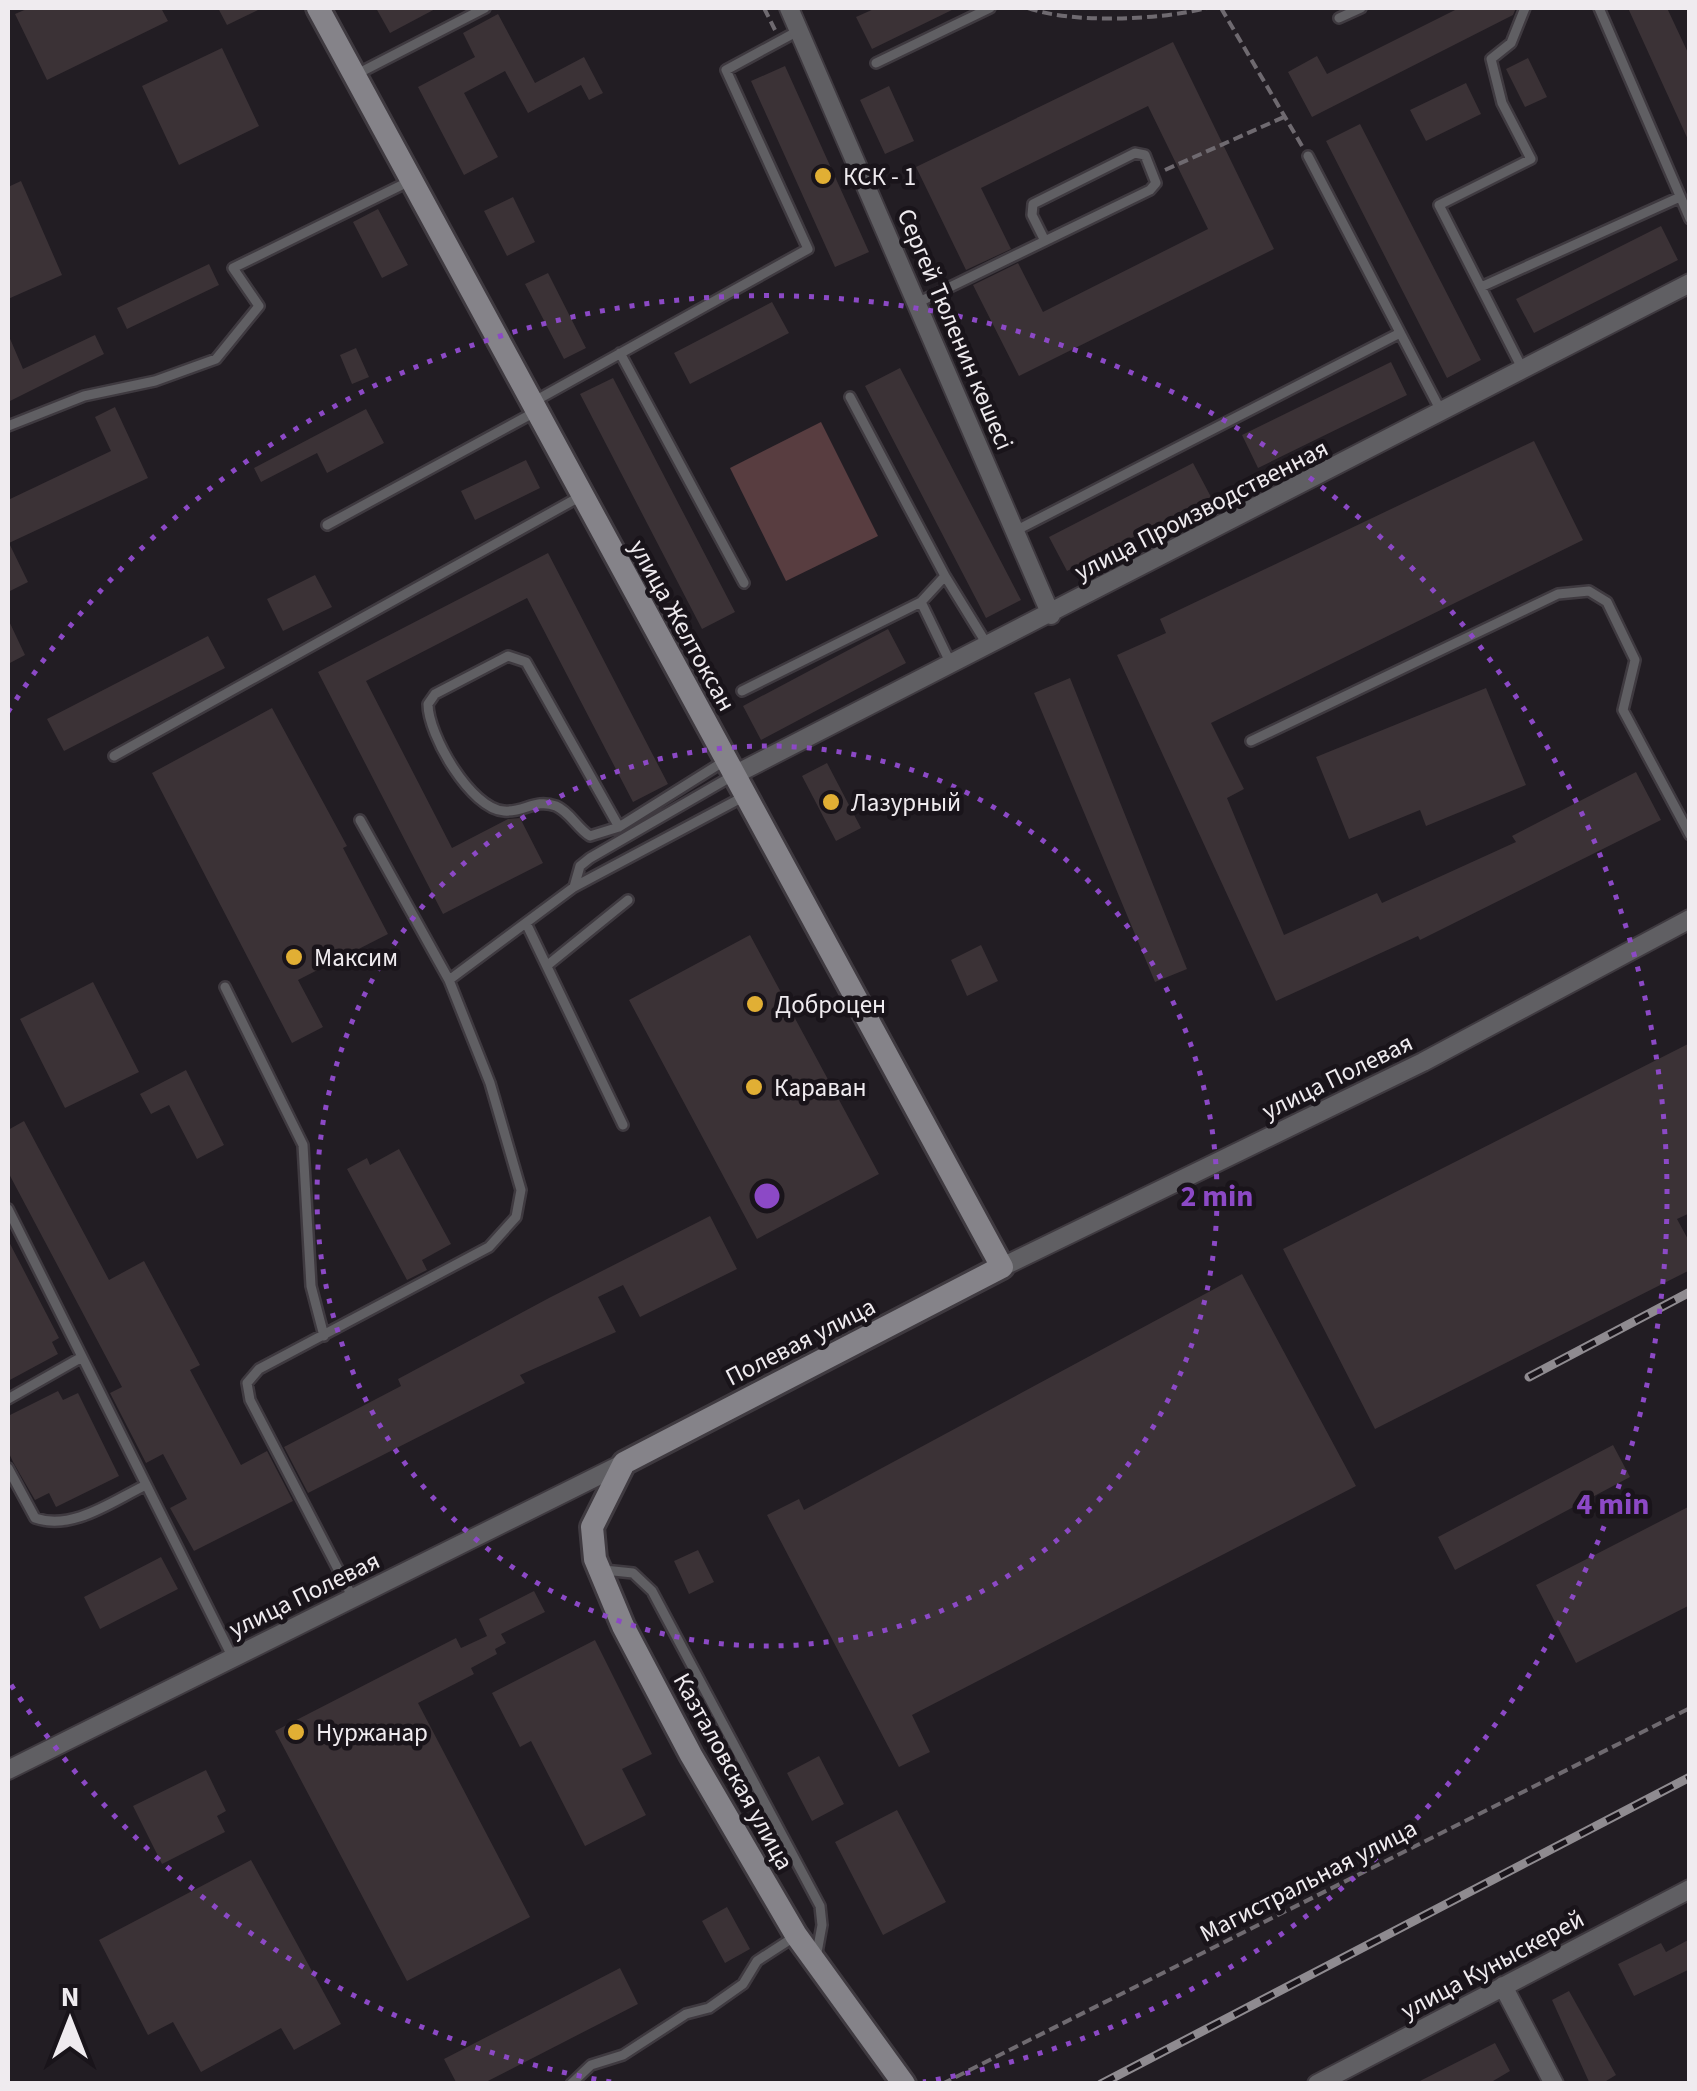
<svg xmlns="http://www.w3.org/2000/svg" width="1697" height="2091" font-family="'Source Sans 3',sans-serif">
	<rect width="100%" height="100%" fill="#221d23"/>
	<path fill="#583d40" d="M 821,422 L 878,536 L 786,581 L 730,468 Z"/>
	<path fill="#3b3236" d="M 29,8 L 161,8 L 168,21 L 47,80 L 15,14 Z
		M 218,8 L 262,8 L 227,25 Z
		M 376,8 L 437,8 L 390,33 Z
		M 876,8 L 956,8 L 872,49 L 856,17 Z
		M 1459,8 L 1516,8 L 1513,15 L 1312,117 L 1288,72 L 1317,56 L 1327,74 Z
		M 1628,8 L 1667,8 L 1690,57 L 1690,144 Z
		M 498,14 L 535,83 L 584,57 L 603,93 L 589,100 L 581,85 L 528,113 L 505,71 L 464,93 L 498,157 L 464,175 L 418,87 L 475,57 L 463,33 Z
		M 1173,42 L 1274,249 L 1019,376 L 973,285 L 1018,263 L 1043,312 L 1208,229 L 1148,106 L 981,188 L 1011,249 L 966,270 L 916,167 Z
		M 222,48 L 259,126 L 179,165 L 142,86 Z
		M 1528,58 L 1547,97 L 1525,107 L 1506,69 Z
		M 785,66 L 869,252 L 835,267 L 751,81 Z
		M 1466,83 L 1481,114 L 1426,141 L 1410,110 Z
		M 889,86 L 914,141 L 885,154 L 860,100 Z
		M 1360,124 L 1481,360 L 1447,378 L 1326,141 Z
		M 21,181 L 62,275 L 8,299 L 8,187 Z
		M 513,197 L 535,242 L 507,256 L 484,211 Z
		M 378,209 L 408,265 L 382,278 L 353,222 Z
		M 1661,226 L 1678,260 L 1534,333 L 1516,299 Z
		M 209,264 L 219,285 L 127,329 L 117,308 Z
		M 548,273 L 586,348 L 564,359 L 525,284 Z
		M 772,302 L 789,333 L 690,384 L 674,353 Z
		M 8,334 L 23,369 L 95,335 L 104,354 L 8,402 Z
		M 356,348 L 369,377 L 352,384 L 340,355 Z
		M 1391,362 L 1407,395 L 1258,468 L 1242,435 Z
		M 900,368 L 1021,600 L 986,618 L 865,386 Z
		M 613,378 L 735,612 L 702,629 L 580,394 Z
		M 115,407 L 148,478 L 9,543 L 28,582 L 8,592 L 8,500 L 111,451 L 95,417 Z
		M 366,409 L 384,443 L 327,473 L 317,453 L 261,482 L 254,468 Z
		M 1534,441 L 1583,540 L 1211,723 L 1244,789 L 1227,798 L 1284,935 L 1377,893 L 1382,903 L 1516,842 L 1512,836 L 1636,772 L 1661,820 L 1420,940 L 1418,936 L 1276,1001 L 1117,655 L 1166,633 L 1160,619 Z
		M 526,460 L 540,488 L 475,520 L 461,491 Z
		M 1193,463 L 1211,497 L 1067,571 L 1049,537 Z
		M 548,553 L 668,784 L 633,802 L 527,598 L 366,681 L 452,848 L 508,819 L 520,818 L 543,863 L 443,914 L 318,672 Z
		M 315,575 L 332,607 L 283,631 L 267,599 Z
		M 8,619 L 25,655 L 8,664 Z
		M 888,629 L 906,663 L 761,740 L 743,706 Z
		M 208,636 L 225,668 L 64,751 L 47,719 Z
		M 1070,678 L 1187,969 L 1155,982 L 1034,693 Z
		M 1486,688 L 1526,785 L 1426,826 L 1420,810 L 1349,839 L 1316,757 Z
		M 272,708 L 347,846 L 343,848 L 388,934 L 298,980 L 323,1027 L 292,1043 L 152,773 Z
		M 827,763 L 861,828 L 836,841 L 802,776 Z
		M 750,935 L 879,1174 L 757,1239 L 629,1000 Z
		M 981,945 L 998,981 L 967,996 L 951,960 Z
		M 93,982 L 139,1072 L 65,1108 L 20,1019 Z
		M 1690,1043 L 1690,1213 L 1677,1219 L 1690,1243 L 1690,1270 L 1375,1429 L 1283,1249 Z
		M 186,1070 L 224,1145 L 197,1159 L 169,1105 L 151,1114 L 140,1094 Z
		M 24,1121 L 109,1280 L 144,1261 L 200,1365 L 190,1370 L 241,1465 L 267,1451 L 293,1501 L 194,1551 L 170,1508 L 187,1499 L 163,1454 L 146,1463 L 110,1393 L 122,1387 L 8,1172 L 8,1130 Z
		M 399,1149 L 451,1244 L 422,1260 L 427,1270 L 407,1280 L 347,1169 L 367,1158 L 370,1165 Z
		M 710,1216 L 737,1269 L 640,1317 L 623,1285 L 598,1297 L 616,1332 L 520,1375 L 525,1383 L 308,1493 L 284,1447 L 401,1386 L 398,1379 L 549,1298 Z
		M 8,1240 L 59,1338 L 52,1342 L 58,1354 L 8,1381 Z
		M 1242,1274 L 1356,1486 L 912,1715 L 930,1752 L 899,1767 L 767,1515 L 799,1499 L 804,1510 Z
		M 58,1391 L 63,1400 L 78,1393 L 119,1476 L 56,1507 L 49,1493 L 35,1500 L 13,1462 L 8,1451 L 8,1416 Z
		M 1613,1445 L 1630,1477 L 1455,1570 L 1438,1537 Z
		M 1690,1506 L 1690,1605 L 1576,1663 L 1536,1585 Z
		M 698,1550 L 714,1582 L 689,1594 L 674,1561 Z
		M 161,1557 L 178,1589 L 100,1629 L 84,1597 Z
		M 534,1591 L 545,1612 L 501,1634 L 506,1643 L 495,1649 L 497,1654 L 471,1668 L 474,1674 L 418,1703 L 530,1917 L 407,1981 L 275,1731 L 456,1638 L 461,1648 L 487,1636 L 479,1619 Z
		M 595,1640 L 652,1754 L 622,1769 L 646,1815 L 585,1846 L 531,1741 L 520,1747 L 492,1693 Z
		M 819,1756 L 844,1804 L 812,1821 L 787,1773 Z
		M 206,1770 L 226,1811 L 217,1816 L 225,1832 L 162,1864 L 133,1806 Z
		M 897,1810 L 946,1902 L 883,1935 L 835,1842 Z
		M 251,1860 L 341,2024 L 294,2050 L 281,2028 L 201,2072 L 173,2022 L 148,2035 L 99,1940 Z
		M 727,1907 L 750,1949 L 725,1963 L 702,1921 Z
		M 1690,1939 L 1690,1969 L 1634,1996 L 1618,1964 L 1661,1943 L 1666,1952 Z
		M 620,1968 L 638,2004 L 482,2084 L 457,2084 L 444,2059 Z
		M 1569,1991 L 1616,2075 L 1601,2084 L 1590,2084 L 1552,2000 Z
		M 1495,2043 L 1510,2071 L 1488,2084 L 1414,2084 Z"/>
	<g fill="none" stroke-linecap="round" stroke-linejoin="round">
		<defs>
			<path id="lane" d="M 1599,8 L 1690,219
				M 1339,18 L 1361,8
				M 876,63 L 990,8
				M 357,74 L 485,8
				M 1308,156 L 1441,411
				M 1481,287 L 1680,197
				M 917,303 L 1150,190 L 1156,183 L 1145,155 L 1135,153 L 1033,204 L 1032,215 L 1044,239
				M 620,353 L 744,583
				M 1523,370 L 1439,205 L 1531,159 L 1502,103 L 1491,59 L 1511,43 L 1525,8
				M 850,397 L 945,576 L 921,602
				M 533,402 L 808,249 L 726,70 L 798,31
				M 8,426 L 84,396 L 155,381 L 216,359 L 259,306 L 233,268 L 410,181
				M 327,525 L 535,412
				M 1015,531 L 1400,333
				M 945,576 L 988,646
				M 742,691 L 921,602 L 950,662
				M 1251,741 L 1558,594 L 1589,591 L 1607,602 L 1635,660 L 1623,710 L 1690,835
				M 114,756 L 581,496
				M 619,827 L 590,836 C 577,828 570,812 556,806 C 535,798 524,813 504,811 C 471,809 428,735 428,704 L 435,694 L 508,656 L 526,662 L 619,827 L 726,760
				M 574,887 L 580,866 L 590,858 L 734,775
				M 526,923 L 623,1125
				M 549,964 L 628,900
				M 449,980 L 574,887 L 743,797
				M 225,987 L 303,1145 L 311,1286 L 324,1336
				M 8,1209 L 233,1658
				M 8,1399 L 82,1357
				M 8,1468 L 35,1518 C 72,1531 111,1502 144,1486
				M 604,1570 L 633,1573 L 652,1591 L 820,1906 L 822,1925 L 816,1958
				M 353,1598 L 250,1400 L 247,1383 L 259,1369 L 489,1247 L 516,1217 L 521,1190 L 490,1083 L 449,980 L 360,820
				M 571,2084 L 591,2065 L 623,2055 L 686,2014 L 709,2008 L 743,1984 L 757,1961 L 794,1937"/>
			<path id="street" d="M 789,8 L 1051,615
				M 734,775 L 1690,283
				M 1002,1267 L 1423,1062 L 1690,919
				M 8,1770 L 624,1463
				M 1503,1986 L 1554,2084
				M 1317,2084 L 1690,1889"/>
			<path id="secondary" d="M 318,8 L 1002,1267 L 624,1463 L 592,1527 L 595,1559 L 623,1626 L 691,1755 L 796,1935 L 904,2084"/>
		</defs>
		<use href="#lane" stroke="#3f3a40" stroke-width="14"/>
		<use href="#street" stroke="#3f3a40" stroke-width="22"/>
		<use href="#secondary" stroke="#3f3a40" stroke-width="28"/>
		<path stroke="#6f6a70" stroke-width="4" stroke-dasharray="10 5" stroke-linecap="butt" d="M 764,8 L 775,30
			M 1028,8 C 1073,24 1160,20 1207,8
			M 1221,8 L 1302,146
			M 1165,170 L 1284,117
			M 942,2084 L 1690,1708"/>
		<use href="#lane" stroke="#605f63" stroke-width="9"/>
		<use href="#street" stroke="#605f63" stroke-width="18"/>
		<use href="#secondary" stroke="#858389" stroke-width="22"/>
		<defs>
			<path id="rail" d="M 1529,1377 L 1690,1292
				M 1101,2084 L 1690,1777"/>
		</defs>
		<use href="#rail" stroke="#8f8b90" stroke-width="9"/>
		<use href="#rail" stroke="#19141a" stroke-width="5" stroke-dasharray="15" stroke-linecap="butt"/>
	</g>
	<g fill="none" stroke="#8c49c6" stroke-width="5" stroke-dasharray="5 10">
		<circle cx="767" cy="1196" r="450"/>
		<path d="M611 2082A900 900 0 0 1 8 1680M8 712A900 900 0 1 1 923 2082"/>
	</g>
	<g fill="#e1af34" stroke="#19141a" stroke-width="4">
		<circle cx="823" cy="176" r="10"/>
		<circle cx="831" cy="802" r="10"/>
		<circle cx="294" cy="957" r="10"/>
		<circle cx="755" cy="1004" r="10"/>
		<circle cx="754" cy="1087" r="10"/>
		<circle cx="296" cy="1732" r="10"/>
	</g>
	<g text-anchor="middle" stroke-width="9" stroke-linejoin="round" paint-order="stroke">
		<g font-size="25" fill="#efebef" stroke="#19141a" text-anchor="start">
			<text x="843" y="185">КСК - 1</text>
			<text x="851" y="811">Лазурный</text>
			<text x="314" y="966">Максим</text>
			<text x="775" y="1013">Доброцен</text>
			<text x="774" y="1096">Караван</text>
			<text x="316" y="1741">Нуржанар</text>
		</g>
		<g font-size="25" fill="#efebef" stroke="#19141a">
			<text transform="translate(956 329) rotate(67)" y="9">Сергей Тюленин көшесі</text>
			<text transform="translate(1201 509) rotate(-27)" y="9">улица Производственная</text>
			<text transform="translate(683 625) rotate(61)" y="9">улица Желтоксан</text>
			<text transform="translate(1337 1076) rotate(-26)" y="9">улица Полевая</text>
			<text transform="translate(800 1341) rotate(-27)" y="9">Полевая улица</text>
			<text transform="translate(304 1594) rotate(-26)" y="9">улица Полевая</text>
			<text transform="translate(734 1771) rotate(61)" y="9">Казталовская улица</text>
			<text transform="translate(1308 1880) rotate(-27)" y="9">Магистральная улица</text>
			<text transform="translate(1492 1964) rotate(-28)" y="9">улица Куныскерей</text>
		</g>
	</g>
	<circle cx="767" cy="1196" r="15" fill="#8c49c6" stroke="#19141a" stroke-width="5"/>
	<g font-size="30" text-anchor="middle" font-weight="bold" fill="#8c49c6" stroke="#19141a" stroke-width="9" stroke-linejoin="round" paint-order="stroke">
		<text x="1217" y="1206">2 min</text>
		<text x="1613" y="1514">4 min</text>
	</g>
	<rect width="1697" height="2091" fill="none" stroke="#efebef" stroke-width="20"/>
	<g transform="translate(70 2021)" stroke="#19141a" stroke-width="8" paint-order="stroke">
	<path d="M0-8L18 38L0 25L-18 38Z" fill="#efebef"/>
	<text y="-15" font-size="28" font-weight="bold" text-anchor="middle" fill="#efebef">N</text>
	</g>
</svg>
